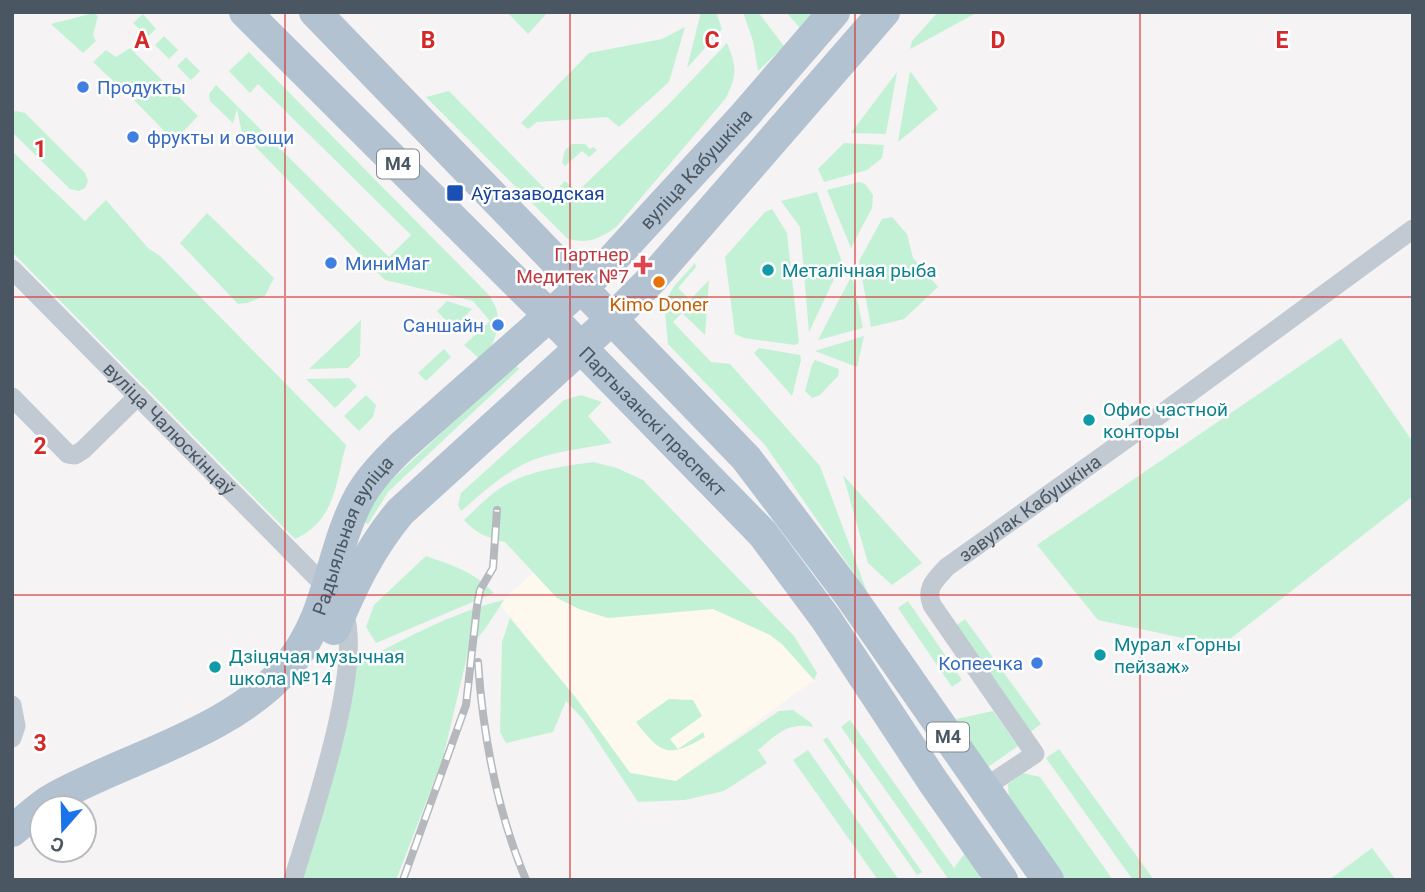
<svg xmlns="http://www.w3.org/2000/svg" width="1425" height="892" font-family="Roboto,sans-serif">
	<rect width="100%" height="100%" fill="#f5f3f3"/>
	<path fill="#fdf9ef" d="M 534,572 L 557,598 L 608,618 L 713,609 L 770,635 L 782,644 L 814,680 L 676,781 L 630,772 L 577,699 L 499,603 Z"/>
	<path fill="#c3f1d5" d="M 507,12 L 548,12 L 528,34 Z
		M 701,12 L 716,12 L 722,29 L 687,68 Z
		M 743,12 L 758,12 L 784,46 L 758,71 L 753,41 Z
		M 786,12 L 813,12 L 800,28 Z
		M 938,12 L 978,12 L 910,49 L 912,41 Z
		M 94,13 L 98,16 L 93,35 L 96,41 L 83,53 L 51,24 Z
		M 143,14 L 156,29 L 147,37 L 133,23 Z
		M 685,27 L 669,82 L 619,127 L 607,117 L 537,122 L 528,129 L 521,123 L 589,53 L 662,39 Z
		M 164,36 L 178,50 L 169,59 L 155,45 Z
		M 727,43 C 737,67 737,75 726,98 L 617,226 C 600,239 589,244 568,239 L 426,97 L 449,91 L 544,188 L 557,189 L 565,181 L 577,192 L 670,103 Z
		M 130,48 L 163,81 L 123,90 L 93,62 L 106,50 L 116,57 Z
		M 249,52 L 487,293 C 490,297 494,303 496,308 C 501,325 494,349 481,360 L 464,345 L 490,321 L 473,301 L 385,280 L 242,133 L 237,109 L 233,123 L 210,101 L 209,94 L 216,85 L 389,257 L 411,235 L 258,84 L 250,93 L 229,71 Z
		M 186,57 L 200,71 L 191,80 L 177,66 Z
		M 910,71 L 938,109 L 898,142 Z
		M 897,72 L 886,134 L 851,133 Z
		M 172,90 L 198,116 L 174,141 L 134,100 Z
		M 16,111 L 25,113 L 85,173 L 88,181 L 85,188 L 79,191 L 70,189 L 12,132 L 12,113 Z
		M 844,143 L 884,145 L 882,158 L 867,170 L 824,182 L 818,169 Z
		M 572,144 L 585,144 L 590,149 L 593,147 L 597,150 L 589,157 L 582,151 L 565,166 L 562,163 L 565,150 Z
		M 12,151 L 85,221 L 106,200 L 149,249 L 160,256 L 346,445 C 335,484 336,520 295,539 L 12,252 Z
		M 859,182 L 865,184 L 873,195 L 872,208 L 851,248 L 827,190 Z
		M 817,192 L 842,262 L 809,332 L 800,227 L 781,201 Z
		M 772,209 L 787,233 L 799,343 L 795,345 L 744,338 L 735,334 L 725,257 L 765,212 Z
		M 207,213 L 274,278 L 265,296 L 247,303 L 238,304 L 180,243 Z
		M 892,217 L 907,234 L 913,258 L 938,287 L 904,319 L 871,327 L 859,261 L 882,219 Z
		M 695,263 L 696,267 L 678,288 L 690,300 L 709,280 L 705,335 L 682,313 L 673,322 L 711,362 L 730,364 L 820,466 L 867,592 L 765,445 L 668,344 L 664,303 L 675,285 Z
		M 852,275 L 863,328 L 818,340 Z
		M 447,301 L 472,309 L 454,329 L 437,311 Z
		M 361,320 L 360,356 L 348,368 L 309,369 Z
		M 864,336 L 857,367 L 815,351 Z
		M 1341,338 L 1413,442 L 1413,496 L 1221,646 L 1098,620 L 1037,545 Z
		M 759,348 L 800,355 L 801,360 L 792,396 L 754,353 Z
		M 444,349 L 451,357 L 426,381 L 418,373 Z
		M 815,360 L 839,369 L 838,376 L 820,395 L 812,398 L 805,391 L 812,365 Z
		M 515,364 L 519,369 L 388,492 L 368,524 L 363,521 L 383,488 Z
		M 349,378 L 357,386 L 335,408 L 306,379 Z
		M 366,395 L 376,405 L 373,417 L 359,431 L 344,416 Z
		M 581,395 L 602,402 L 588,416 L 612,443 C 583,449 549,451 522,465 C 499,477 480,495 461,511 L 458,505 L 461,493 L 564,400 Z
		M 593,462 L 617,468 L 643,480 L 794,636 L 817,673 L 814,680 L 782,644 L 770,635 L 713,609 L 608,618 L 579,609 L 557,598 L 505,542 C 489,539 474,532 464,520 C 478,507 491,493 507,484 C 532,470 565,466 593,462 Z
		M 843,475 L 922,563 L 892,585 L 868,563 Z
		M 426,556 C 456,567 471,570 494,593 L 376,643 L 366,627 L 374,605 Z
		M 504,600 L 485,629 L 469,648 L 443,758 L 396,880 L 301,880 L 351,669 C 393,643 456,611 504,600 Z
		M 908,601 L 962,680 L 952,687 L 898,608 Z
		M 510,618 L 576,698 L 630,773 L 676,781 L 779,711 L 793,710 L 811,723 L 813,727 C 787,722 778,734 758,750 L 767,763 L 724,791 L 685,800 L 638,802 L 583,719 L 566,701 L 553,732 L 506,743 L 500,732 L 502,642 Z
		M 965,619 L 1041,724 L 1029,733 L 953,628 Z
		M 669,699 L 693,700 L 702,716 L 670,739 L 678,749 L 703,732 L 705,737 C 668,758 662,755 636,722 Z
		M 993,711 L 1018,746 L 988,767 L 947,721 Z
		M 850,720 L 954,868 L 965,853 L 981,875 L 979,880 L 949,880 L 841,727 Z
		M 827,737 L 922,872 L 917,875 L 823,740 Z
		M 1059,749 L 1154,880 L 1133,880 L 1046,758 Z
		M 808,750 L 899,880 L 878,880 L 793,760 Z
		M 1023,773 L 1040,777 L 1113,880 L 1064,880 L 1009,802 L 1008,784 Z
		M 1372,848 L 1396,880 L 1329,880 Z"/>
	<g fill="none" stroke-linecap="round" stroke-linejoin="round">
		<g stroke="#c1cad2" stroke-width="19">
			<path id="s1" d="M 12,269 L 327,588"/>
			<path d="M 12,397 L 68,454 L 75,455 L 83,450 L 138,396"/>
			<path d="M 12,705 L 16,726 L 12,738"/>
			<path id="s2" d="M 984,788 L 1035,754 L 932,605 C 925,588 935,580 947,567 L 1146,425 L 1413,229"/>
			<path d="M 293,880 C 311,819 364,668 344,612"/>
		</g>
		<g stroke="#b3c2d1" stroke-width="32">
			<path id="s3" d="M 245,12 L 550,316 L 763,534 L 826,619 L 932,780 L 1002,880"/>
			<path d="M 315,12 L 746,458 L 849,594 L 1048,880"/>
			<path d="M 334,629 C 353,584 369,550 400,512 L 612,319 L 652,279 L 884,12"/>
			<path id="s4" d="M 12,831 C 26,820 39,806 54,798 C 128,757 233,732 288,666 C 330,617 330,551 360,496 C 371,477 386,462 401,447 L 610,262 L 745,115 L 834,12"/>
		</g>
		<defs>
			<path id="rail" d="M 478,662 C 483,736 497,811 526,880
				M 403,880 L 466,705 L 477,606 L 480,590 L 493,568 L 497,510"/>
		</defs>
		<use href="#rail" stroke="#b5b8bd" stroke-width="8"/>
		<use href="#rail" stroke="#fff" stroke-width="5" stroke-dasharray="16" stroke-linecap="butt"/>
	</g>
	<path fill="none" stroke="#d62828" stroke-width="2" stroke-opacity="0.55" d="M 285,12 L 285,880M 570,12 L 570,880M 855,12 L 855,880M 1140,12 L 1140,880M 12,297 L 1413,297M 12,595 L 1413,595"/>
	<g fill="#3f7fe0" stroke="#fff" stroke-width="2.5">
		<circle cx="83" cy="87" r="7"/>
		<circle cx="133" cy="137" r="7"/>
		<circle cx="331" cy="263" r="7"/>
		<circle cx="498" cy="325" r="7"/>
		<circle cx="1037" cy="663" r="7"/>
	</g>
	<rect fill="#1a4fb4" stroke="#fff" stroke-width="2.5" x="446" y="184" width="18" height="18" rx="3.5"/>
	<path fill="#e0444e" stroke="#fff" stroke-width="2.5" d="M639.5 254.5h7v7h7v7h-7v7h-7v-7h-7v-7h7z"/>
	<g fill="#0f9aa8" stroke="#fff" stroke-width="2.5">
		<circle cx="768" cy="270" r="7"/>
		<circle cx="1089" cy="420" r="7"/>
		<circle cx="1100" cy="655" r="7"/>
		<circle cx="215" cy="667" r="7"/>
	</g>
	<circle fill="#e8710a" stroke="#fff" stroke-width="2.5" cx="659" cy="282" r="7"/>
	<g text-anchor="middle" stroke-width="5" stroke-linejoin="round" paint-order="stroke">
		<g fill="#fff" stroke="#808990" stroke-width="2">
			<rect x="377" y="149.5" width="42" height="29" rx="5"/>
			<rect x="927" y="722.5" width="42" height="29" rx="5"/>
		</g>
		<g font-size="18" font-weight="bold" fill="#4a5661">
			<text x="398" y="170">М4</text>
			<text x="948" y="743">М4</text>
		</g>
		<g font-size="19" fill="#366cbe" stroke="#fff" text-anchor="start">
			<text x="97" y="94">Продукты</text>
			<text x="147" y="144">фрукты и овощи</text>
			<text x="345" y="270">МиниМаг</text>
			<text x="484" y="332" text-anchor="end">Саншайн</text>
			<text x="1023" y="670" text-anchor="end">Копеечка</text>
		</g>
		<g font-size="19" fill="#4a5661" stroke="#fff">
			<text dy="7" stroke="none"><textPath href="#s4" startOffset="980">вуліца Кабушкіна</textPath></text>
			<text dy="7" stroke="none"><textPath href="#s3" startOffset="578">Партызанскі праспект</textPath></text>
			<text dy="7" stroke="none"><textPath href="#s1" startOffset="224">вуліца Чалюскінцаў</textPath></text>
			<text dy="7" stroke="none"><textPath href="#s2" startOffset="388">завулак Кабушкіна</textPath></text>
			<text dy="7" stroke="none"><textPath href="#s4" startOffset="471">Радыяльная вуліца</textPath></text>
		</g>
		<g font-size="19" fill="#164399" stroke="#fff" text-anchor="start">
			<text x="471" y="200">Аўтазаводская</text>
		</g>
		<g font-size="19" fill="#be3a42" stroke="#fff" text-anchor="end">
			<text x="629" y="261">Партнер<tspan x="629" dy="22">Медитек №7</tspan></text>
		</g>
		<g font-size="19" fill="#0d838f" stroke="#fff" text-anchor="start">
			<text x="782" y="277">Металічная рыба</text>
			<text x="1103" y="416">Офис частной<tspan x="1103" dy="22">конторы</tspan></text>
			<text x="1114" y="651">Мурал «Горны<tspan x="1114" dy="22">пейзаж»</tspan></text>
			<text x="229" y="663">Дзіцячая музычная<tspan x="229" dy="22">школа №14</tspan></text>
		</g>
		<g font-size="19" fill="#c56008" stroke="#fff">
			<text x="659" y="311">Kimo Doner</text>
		</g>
	</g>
	<g font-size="23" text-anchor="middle" font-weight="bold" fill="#d62828" stroke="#fff" stroke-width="5" stroke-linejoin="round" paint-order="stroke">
		<text x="142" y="48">A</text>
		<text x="428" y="48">B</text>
		<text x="712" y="48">C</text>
		<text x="998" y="48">D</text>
		<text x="1282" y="48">E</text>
		<text x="40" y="157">1</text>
		<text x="40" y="454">2</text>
		<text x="40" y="751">3</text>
	</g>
	<rect width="1425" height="892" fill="none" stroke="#4a5661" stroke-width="28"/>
	<g transform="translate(63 829) rotate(200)"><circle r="33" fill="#ffffff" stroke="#b7bbc0" stroke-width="2"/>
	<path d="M0-5L12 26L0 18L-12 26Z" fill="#1a73e8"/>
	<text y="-10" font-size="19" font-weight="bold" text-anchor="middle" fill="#4a5661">С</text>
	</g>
</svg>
